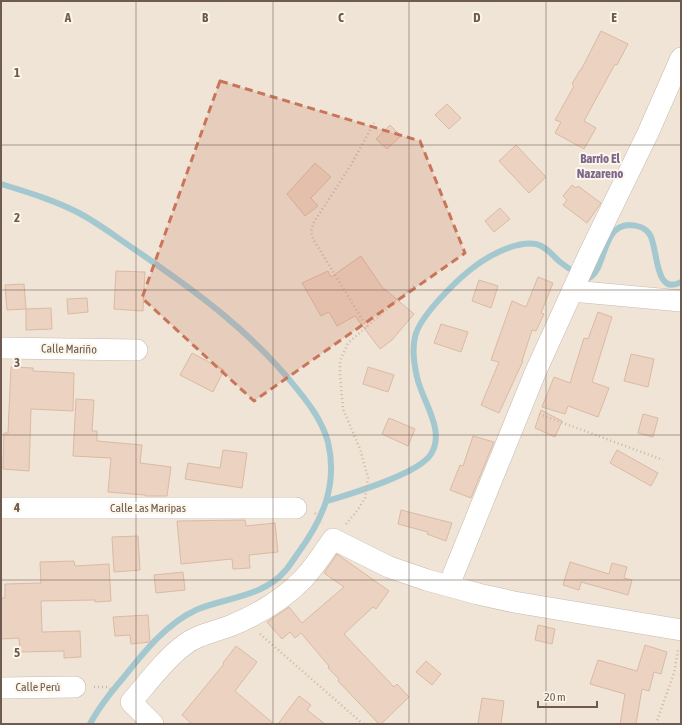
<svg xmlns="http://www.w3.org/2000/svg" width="682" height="725" font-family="'Asap Condensed',sans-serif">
	<rect width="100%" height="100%" fill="#f9f2e5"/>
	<path fill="#efe4d5" d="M 1,1 L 681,1 L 681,724 L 1,724 Z"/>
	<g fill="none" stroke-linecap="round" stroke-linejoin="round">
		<path stroke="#a4c8d0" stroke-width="6" d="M 1,184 C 27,192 54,200 79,213 C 98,223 116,237 134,249 C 194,290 251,331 297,389 C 310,405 322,421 328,442 C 338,485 323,519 298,553 C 294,559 290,565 286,570 C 262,598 226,597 196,610 C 166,624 144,652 124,677 C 111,692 99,707 90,724
			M 327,501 C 350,494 419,474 431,454 C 446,430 422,401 417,377 C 414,364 412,350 415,337 C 419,317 454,283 470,270 C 486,257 514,241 536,244 C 546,246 553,256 560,262 C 569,269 578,275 589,278 C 607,268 601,226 629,225 C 637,225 646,228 650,235 C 658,247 654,297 681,282"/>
	</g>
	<path fill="#ebd2c1" stroke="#dbbaa3" d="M 601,31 L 628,44 L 617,65 L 615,64 L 584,121 L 596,128 L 584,149 L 555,133 L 561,122 L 555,120 L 574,86 L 572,84 L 580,70 L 581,70 Z
		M 447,104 L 461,118 L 449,129 L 435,115 Z
		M 390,125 L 401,136 L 387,149 L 376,139 Z
		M 516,145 L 546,177 L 529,193 L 499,161 Z
		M 315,163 L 331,177 L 311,198 L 318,206 L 305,216 L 287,194 Z
		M 572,185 L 576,188 L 578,186 L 601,203 L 587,223 L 563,205 L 567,200 L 563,196 Z
		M 500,208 L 510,219 L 494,232 L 485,221 Z
		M 361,256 L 382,287 L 414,314 L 392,340 L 380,349 L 355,316 L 337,326 L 329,312 L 321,316 L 302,283 L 328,271 L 331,277 Z
		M 116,271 L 145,272 L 143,311 L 114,309 Z
		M 538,277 L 553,283 L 541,313 L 544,314 L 536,331 L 532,330 L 522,361 L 523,361 L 499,413 L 481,405 L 499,362 L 491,360 L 512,301 L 526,307 Z
		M 479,280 L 498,286 L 491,308 L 472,301 Z
		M 24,284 L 26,309 L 7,310 L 5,285 Z
		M 87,298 L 88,312 L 68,314 L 67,299 Z
		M 51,308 L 52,329 L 26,330 L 26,309 Z
		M 598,312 L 612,317 L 592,382 L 609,388 L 598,417 L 568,406 L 565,414 L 542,407 L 554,377 L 570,383 L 584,338 L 588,339 Z
		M 441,324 L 468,332 L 461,352 L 434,343 Z
		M 192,353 L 224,370 L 213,392 L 180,375 Z
		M 631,354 L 654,359 L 648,387 L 624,381 Z
		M 11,367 L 33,368 L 33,371 L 74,373 L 73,411 L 31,409 L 29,471 L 3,469 L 4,433 L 8,433 Z
		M 368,367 L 394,375 L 388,392 L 363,384 Z
		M 76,399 L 94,400 L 92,431 L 97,431 L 97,441 L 142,445 L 140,463 L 171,467 L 167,496 L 145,496 L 145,495 L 108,492 L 111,458 L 73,456 Z
		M 541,410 L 562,421 L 555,437 L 535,428 Z
		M 643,414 L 658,418 L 653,437 L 638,433 Z
		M 389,418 L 415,429 L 408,446 L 382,434 Z
		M 473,436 L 494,442 L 471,498 L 450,490 L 460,465 L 463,466 Z
		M 223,450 L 247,453 L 242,488 L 185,479 L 188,463 L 220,468 Z
		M 617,450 L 658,473 L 651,486 L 610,463 Z
		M 401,510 L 452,523 L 446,541 L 427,534 L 428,532 L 398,524 Z
		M 245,520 L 246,526 L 275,523 L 278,552 L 249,555 L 250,568 L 233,569 L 232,559 L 181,564 L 177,521 Z
		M 138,536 L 140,570 L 114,572 L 112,537 Z
		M 337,554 L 389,591 L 376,609 L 373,607 L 344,634 L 394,687 L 397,684 L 409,697 L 381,724 L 379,724 L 338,681 L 339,679 L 328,668 L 329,666 L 301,633 L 295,638 L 290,632 L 282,639 L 267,622 L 289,607 L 302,623 L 344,587 L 324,573 Z
		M 74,561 L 75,566 L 109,564 L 111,601 L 95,602 L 95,600 L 41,601 L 42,632 L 80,631 L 81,657 L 64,658 L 64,651 L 20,652 L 19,638 L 1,639 L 1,598 L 5,598 L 5,584 L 41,583 L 40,562 Z
		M 570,562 L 609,574 L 612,563 L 627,567 L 624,578 L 632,580 L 628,595 L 581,582 L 579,590 L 563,585 Z
		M 183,572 L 185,590 L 156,593 L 154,575 Z
		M 148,615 L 150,642 L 131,644 L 130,635 L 115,636 L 113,617 Z
		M 538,625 L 555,629 L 552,644 L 535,640 Z
		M 645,645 L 667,652 L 661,674 L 654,672 L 649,691 L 642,689 L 636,724 L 620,724 L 625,694 L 590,684 L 598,660 L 637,671 Z
		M 236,646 L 257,662 L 235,691 L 274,724 L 192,724 L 182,715 L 224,664 L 223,663 Z
		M 426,661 L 441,674 L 432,685 L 416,672 Z
		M 299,696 L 311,705 L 307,710 L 325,724 L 278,724 Z
		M 482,698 L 504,701 L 501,724 L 478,724 Z"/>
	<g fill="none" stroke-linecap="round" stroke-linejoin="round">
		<defs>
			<path id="street" d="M 572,291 L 681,301
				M 1,348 L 137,350
				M 1,508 L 296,508
				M 449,585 L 535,373 L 591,250 L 648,133 L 681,58
				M 1,688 L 75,687
				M 153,724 L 131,702 C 146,685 165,659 183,646 C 196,635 214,632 230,626 C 257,615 284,599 304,578 C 315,566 324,552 333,539 L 389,567 L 427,580 L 478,594 L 514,602 L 681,630"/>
		</defs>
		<use href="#street" stroke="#c8baad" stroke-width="22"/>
		<path stroke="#cfb6a4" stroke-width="2.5" stroke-dasharray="1 3" stroke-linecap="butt" d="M 367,327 L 313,239 L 311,232 L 314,222 L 351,165 L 374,123
			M 539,414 L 663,460
			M 315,513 L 322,523
			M 346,524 L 357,511 L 365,498 L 368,478 L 360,449 L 343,409 L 340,374 L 340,361 L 348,343 L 415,285
			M 260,634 L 363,724
			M 94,687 L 107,687 L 115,692
			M 656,724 L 674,673 L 678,650"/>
		<use href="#street" stroke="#fff" stroke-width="21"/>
	</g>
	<path fill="#c9755a" fill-opacity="0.2" stroke="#c9755a" stroke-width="3" stroke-dasharray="8 5" stroke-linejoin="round" d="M 220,81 L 420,141 L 465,253 L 254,401 L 142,298 Z"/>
	<path fill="none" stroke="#6e5a4e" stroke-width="1" stroke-opacity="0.55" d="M 136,1 L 136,724M 273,1 L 273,724M 409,1 L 409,724M 546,1 L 546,724M 1,145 L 681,145M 1,290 L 681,290M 1,435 L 681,435M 1,580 L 681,580"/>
	<g text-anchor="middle" stroke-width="4" stroke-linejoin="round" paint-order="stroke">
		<g font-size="12" fill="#6e5a4e" stroke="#fcf6eb">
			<text transform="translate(69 349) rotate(1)" y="4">Calle Mariño</text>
			<text x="148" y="512">Calle Las Maripas</text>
			<text x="38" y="691">Calle Perú</text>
		</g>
		<g font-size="13" font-weight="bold" fill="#7f668b" stroke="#fcf6eb">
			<text x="600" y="163">Barrio El<tspan x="600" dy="15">Nazareno</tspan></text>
		</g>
	</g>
	<g font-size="13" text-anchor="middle" font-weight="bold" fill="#6e5a4e" stroke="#fcf6eb" stroke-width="4" stroke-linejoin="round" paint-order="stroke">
		<text x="68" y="22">A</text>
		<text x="205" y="22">B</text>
		<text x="341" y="22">C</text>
		<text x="477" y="22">D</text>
		<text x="614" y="22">E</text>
		<text x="17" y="77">1</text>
		<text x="17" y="222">2</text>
		<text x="17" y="367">3</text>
		<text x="17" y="512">4</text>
		<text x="17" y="657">5</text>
	</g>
	<rect width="682" height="725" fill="none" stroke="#6e5a4e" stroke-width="4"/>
	<path d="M538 701v6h59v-6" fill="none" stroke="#6e5a4e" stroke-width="2"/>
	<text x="544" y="701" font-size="12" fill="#6e5a4e" stroke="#fcf6eb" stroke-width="3" paint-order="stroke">20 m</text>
</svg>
